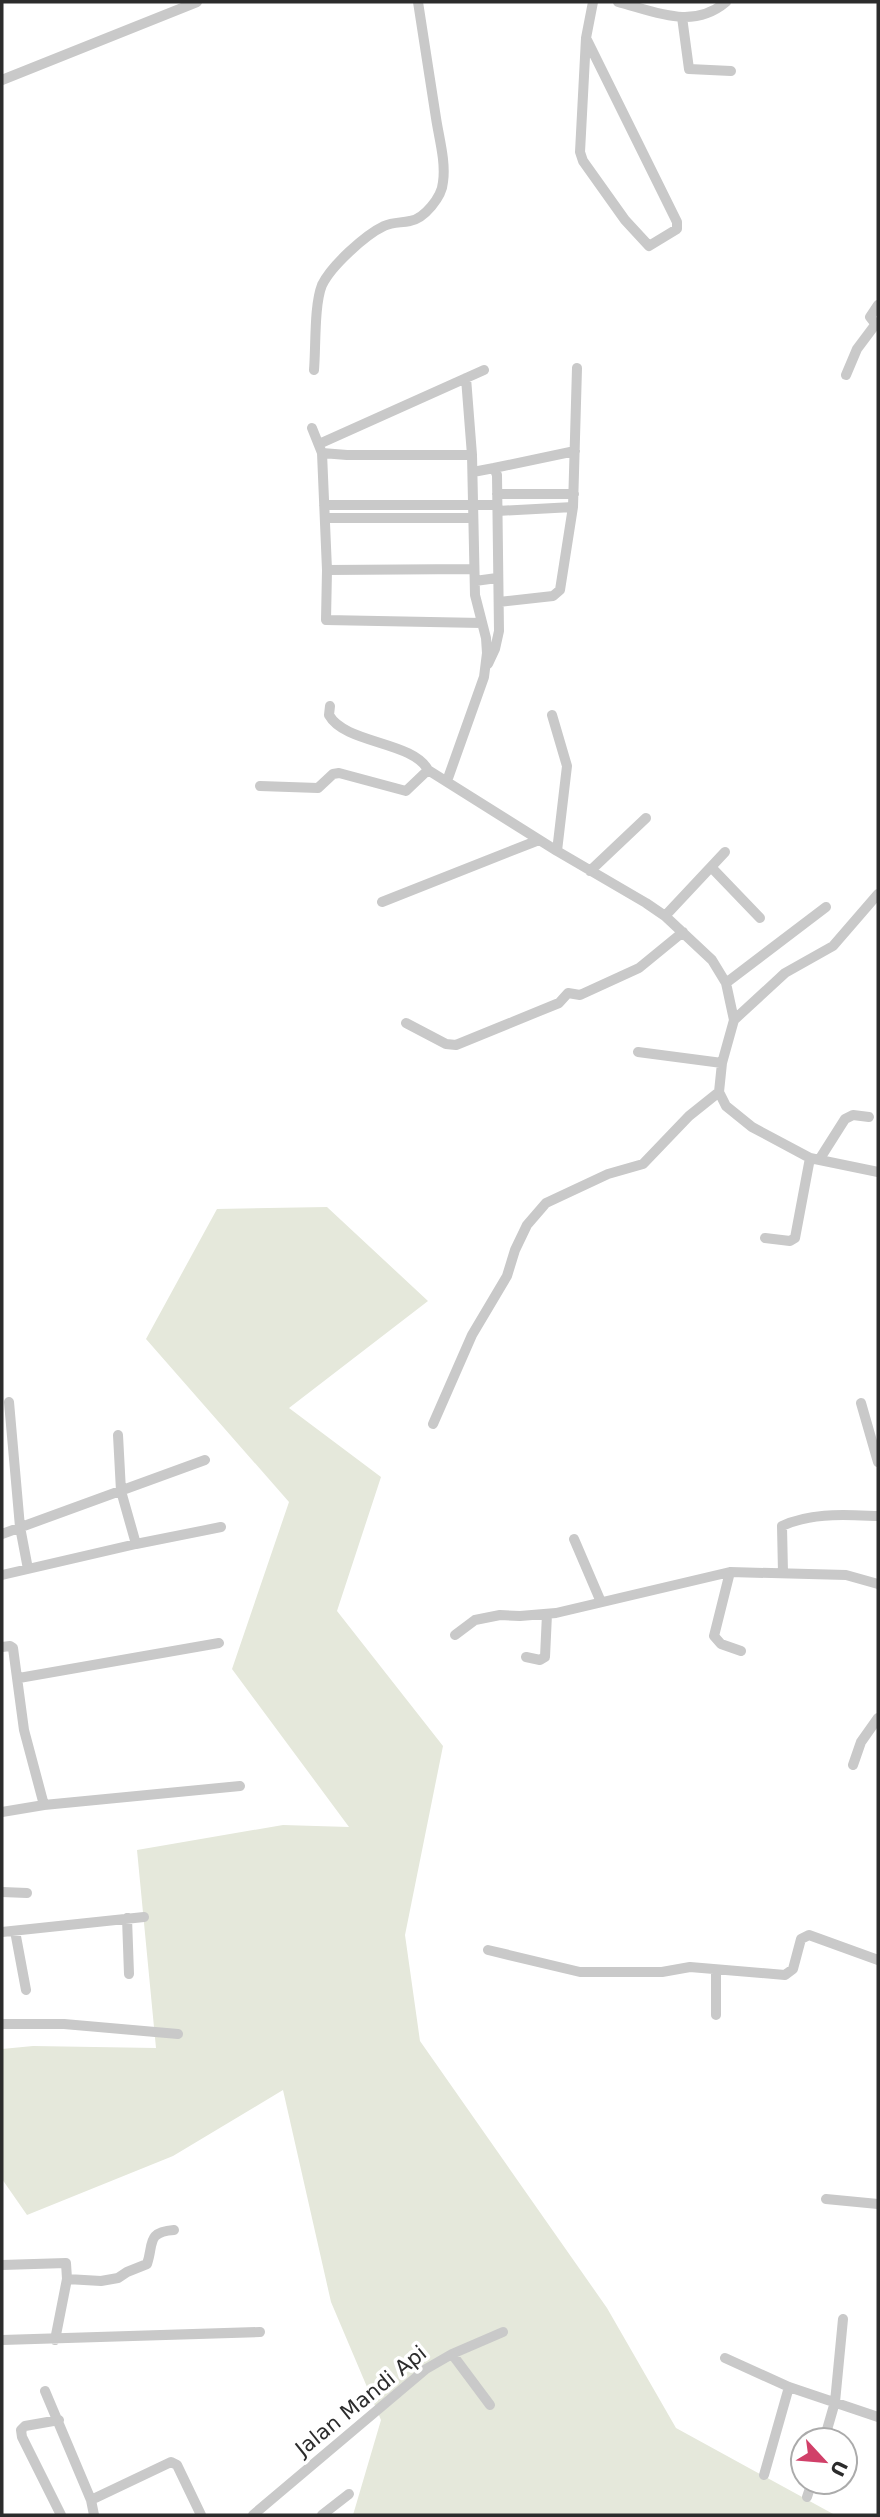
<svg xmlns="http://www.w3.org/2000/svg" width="880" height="2517" font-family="'DejaVu Sans',sans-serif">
	<rect width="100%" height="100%" fill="#fff"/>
	<path fill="#e5e8db" d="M 327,1207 L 428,1301 L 289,1408 L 381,1477 L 337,1611 L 443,1746 L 405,1935 L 420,2041 L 607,2308 L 676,2428 L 835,2515 L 353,2515 L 381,2420 L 331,2302 L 283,2090 L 173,2156 L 27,2215 L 2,2179 L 2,2049 L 33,2046 L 156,2048 L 137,1850 L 283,1825 L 349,1827 L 232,1669 L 289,1502 L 146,1339 L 217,1209 Z"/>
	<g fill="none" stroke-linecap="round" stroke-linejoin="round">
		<path stroke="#c9c9c9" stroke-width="10" d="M 618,2 C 656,12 693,30 726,2
			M 682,17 L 689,69 L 731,71
			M 586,38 L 677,222 L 677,229 L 649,246 L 625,220 L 583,161 L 580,152 L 586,38 L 593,2
			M 2,80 L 197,2
			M 877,326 L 870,317 L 878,305
			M 314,370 C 316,346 314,305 322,285 C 331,266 365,235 384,226 C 393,222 400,223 410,221 C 424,219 442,197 443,182 C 446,162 439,138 436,118 C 430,80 424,41 418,2
			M 846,375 L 857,349 L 875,325
			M 466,378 L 472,455
			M 312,428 L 322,453 L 347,455 L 472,455 L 475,595 L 486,638 L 487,653 L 484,677 L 447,781
			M 319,444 L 484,370
			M 322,453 L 327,570 L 326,620 L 482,623
			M 494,468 L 575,451
			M 473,472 L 494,468 L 497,475 L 499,631 L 495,649 L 488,664
			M 497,494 L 574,494
			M 324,505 L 497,505
			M 498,511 L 573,507
			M 325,518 L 473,518
			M 327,570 L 474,569
			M 475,581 L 497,578
			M 499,602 L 553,596 L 560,590 L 573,507 L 577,368
			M 330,706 L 329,715 C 345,744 413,741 428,770 L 557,851 L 646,903 L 665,916 L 712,960 L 726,983 L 734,1020 L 722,1063 L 719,1092 L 726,1106 L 752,1127 L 810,1158 L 878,1172
			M 552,715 L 567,766 L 557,851
			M 260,786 L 318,788 L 333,774 L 339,773 L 406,791 L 428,770
			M 711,867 L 760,918
			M 590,871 L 646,818
			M 382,902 L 539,840
			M 665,916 L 725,852
			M 726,983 L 826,907
			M 734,1020 L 785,973 L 833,946 L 878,894
			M 406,1023 L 446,1044 L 456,1045 L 559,1003 L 568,993 L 580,995 L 639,968 L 683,932
			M 638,1052 L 722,1063
			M 819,1160 L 845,1119 L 853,1115 L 869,1117
			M 765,1238 L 790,1241 L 795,1238 L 810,1158
			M 9,1402 L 20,1527 L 28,1569
			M 861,1403 L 878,1462
			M 433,1424 L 472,1335 L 507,1276 L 515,1250 L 527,1225 L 546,1203 L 608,1174 L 643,1164 L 689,1116 L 719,1092
			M 118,1435 L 121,1491 L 136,1544
			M 2,1534 L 205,1460
			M 574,1539 L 601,1602
			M 730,1572 L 714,1636 L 721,1644 L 741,1651
			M 783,1573 L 782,1526 C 812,1512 846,1515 878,1516
			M 2,1575 L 136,1544 L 221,1527
			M 455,1635 L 475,1620 L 500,1615 L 520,1616 L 556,1613 L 730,1572 L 846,1575 L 878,1584
			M 2,1647 L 10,1646 L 13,1648 L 24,1730 L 44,1805
			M 526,1657 L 540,1660 L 545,1657 L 547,1614
			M 19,1678 L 219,1643
			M 853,1765 L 861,1742 L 878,1718
			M 2,1812 L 44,1805 L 240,1786
			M 2,1892 L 27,1893
			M 127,1918 L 129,1974
			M 15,1931 L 26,1990
			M 2,1932 L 144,1917
			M 488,1950 L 580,1972 L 662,1972 L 690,1967 L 785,1975 L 793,1969 L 801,1939 L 809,1935 L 878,1960
			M 716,1970 L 716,2015
			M 2,2024 L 64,2024 L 178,2034
			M 826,2199 L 878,2204
			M 2,2265 L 66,2263 L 67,2279 L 55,2340
			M 67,2279 L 101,2281 L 118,2278 L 127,2272 L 147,2264 C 154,2244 146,2232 174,2230
			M 2,2340 L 260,2332
			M 452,2354 L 490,2405
			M 725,2358 L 789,2387 L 878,2417
			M 45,2391 L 91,2500 L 94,2515
			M 59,2420 L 25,2426 L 21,2430 L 22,2437 L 61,2515
			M 824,2440 L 835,2402 L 843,2319
			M 764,2475 L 789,2387
			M 807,2497 L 812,2482
			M 91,2500 L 171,2462 L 177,2465 L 201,2515
			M 253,2515 L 426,2369 L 452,2354 L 503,2332
			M 322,2515 L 349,2494"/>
	</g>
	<g text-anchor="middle" stroke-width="7" stroke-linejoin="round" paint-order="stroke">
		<g font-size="21" fill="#2c2c2c" stroke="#fff">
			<text transform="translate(361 2401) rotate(-39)" y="7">Jalan Mandi Api</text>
		</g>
	</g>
	<rect width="880" height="2517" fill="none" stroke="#2c2c2c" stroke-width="7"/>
	<g transform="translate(824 2461) rotate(116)"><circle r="33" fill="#ffffff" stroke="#ababab" stroke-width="2"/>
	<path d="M0-5L12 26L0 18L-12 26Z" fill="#d14069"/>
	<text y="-10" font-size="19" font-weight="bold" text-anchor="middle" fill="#2c2c2c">U</text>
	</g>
</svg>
